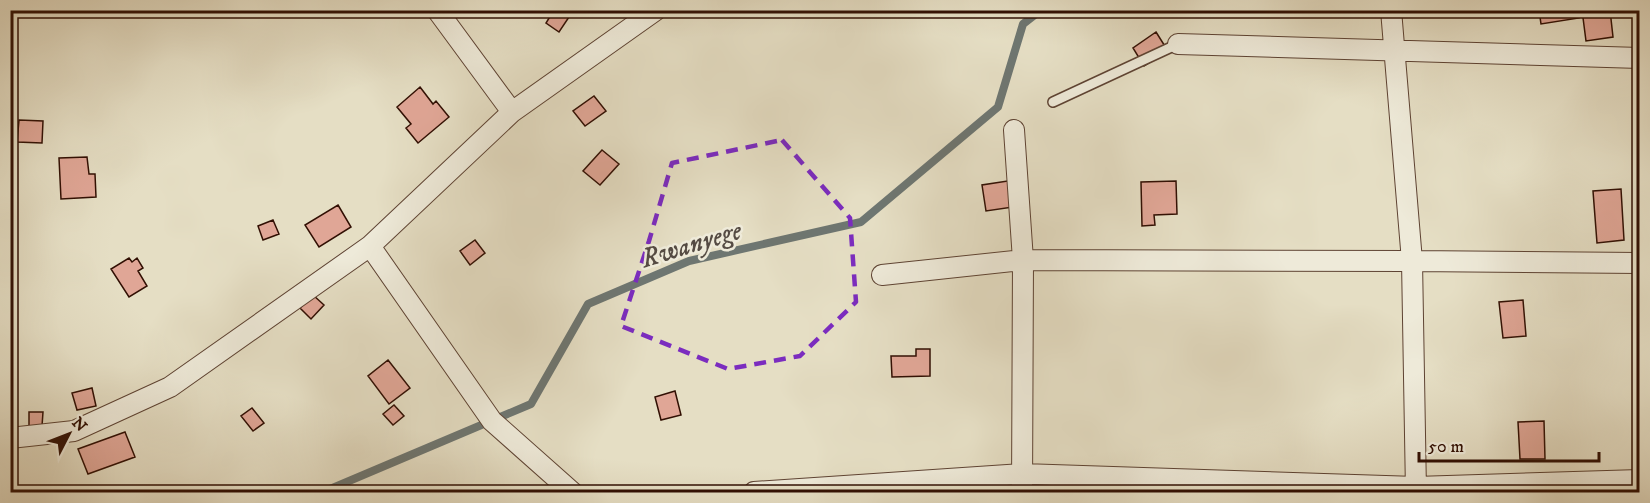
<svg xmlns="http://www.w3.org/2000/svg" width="1650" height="503" font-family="'IM FELL DW Pica',serif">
	<rect width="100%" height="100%" fill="#e5dec4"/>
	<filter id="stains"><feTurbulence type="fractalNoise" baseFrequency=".00333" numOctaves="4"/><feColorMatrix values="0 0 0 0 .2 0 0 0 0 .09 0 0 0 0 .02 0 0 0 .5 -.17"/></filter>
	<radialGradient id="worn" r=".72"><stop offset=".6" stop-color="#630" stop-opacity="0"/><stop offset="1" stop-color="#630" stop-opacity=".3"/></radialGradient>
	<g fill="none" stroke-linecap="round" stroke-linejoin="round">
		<path stroke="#6e7671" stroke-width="8" d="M 323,492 L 531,404 L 588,304 L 689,261 L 861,222 L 998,107 L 1023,24 L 1041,10"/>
	</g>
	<path fill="#e0a696" stroke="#310f03" stroke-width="1.5" d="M 554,10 L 567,10 L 571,14 L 559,32 L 546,23 Z
		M 1539,10 L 1577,10 L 1579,18 L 1541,24 Z
		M 1582,10 L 1610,10 L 1613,37 L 1586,41 Z
		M 1156,32 L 1168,51 L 1144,66 L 1133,48 Z
		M 420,87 L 433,104 L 436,101 L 449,117 L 418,143 L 406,128 L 411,124 L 397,107 Z
		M 594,96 L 606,111 L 585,126 L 573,111 Z
		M 19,120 L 43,121 L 42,143 L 17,142 Z
		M 602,150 L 619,164 L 600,185 L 583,171 Z
		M 87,157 L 89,174 L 95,174 L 96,197 L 61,199 L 59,158 Z
		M 1014,180 L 1019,206 L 986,211 L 982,185 Z
		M 1176,181 L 1177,214 L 1154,215 L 1155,225 L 1142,226 L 1141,182 Z
		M 1621,189 L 1624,240 L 1597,243 L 1593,191 Z
		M 338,205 L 351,227 L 319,247 L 305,225 Z
		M 273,220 L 279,234 L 263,240 L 258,226 Z
		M 475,240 L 485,253 L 470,265 L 460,251 Z
		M 129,258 L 132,262 L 137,258 L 143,268 L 138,271 L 147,286 L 129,297 L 111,269 Z
		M 313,295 L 324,305 L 311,319 L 300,308 Z
		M 1523,300 L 1526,336 L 1503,338 L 1499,302 Z
		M 916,349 L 930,349 L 930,376 L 892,377 L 891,356 L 916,356 Z
		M 388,360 L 410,388 L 389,404 L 368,376 Z
		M 92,388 L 96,406 L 77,410 L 72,393 Z
		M 675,391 L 681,415 L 661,420 L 655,397 Z
		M 394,405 L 404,416 L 393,425 L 383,414 Z
		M 252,408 L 264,423 L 253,431 L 241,416 Z
		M 29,412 L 43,412 L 42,426 L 29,426 Z
		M 1544,421 L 1545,459 L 1520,459 L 1518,422 Z
		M 125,432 L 135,457 L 88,474 L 78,449 Z"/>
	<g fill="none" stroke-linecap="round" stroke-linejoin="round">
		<defs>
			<path id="service" d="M 1053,102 L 1178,44"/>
			<path id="minor" d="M 437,10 L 512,112
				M 1391,10 L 1412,261 L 1416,492
				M 1178,44 L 1640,58
				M 1014,130 L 1023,260 L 1022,492
				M 370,246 L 492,421 L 572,492
				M 882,275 L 1023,260 L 1412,261 L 1640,263
				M 10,438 L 74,431 L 170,387 L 370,246 L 512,112 L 656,10
				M 754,492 L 1022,474 L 1416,487 L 1640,480"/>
		</defs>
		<use href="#service" stroke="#5e4333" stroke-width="12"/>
		<use href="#minor" stroke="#5e4333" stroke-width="22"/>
		<use href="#service" stroke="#eeead9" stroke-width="9"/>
		<use href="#minor" stroke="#eeead9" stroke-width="20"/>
	</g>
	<path fill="none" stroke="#7b2cbf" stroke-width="4.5" stroke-dasharray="12 8" stroke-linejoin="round" d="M 782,140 L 850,218 L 856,302 L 800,356 L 728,369 L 621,326 L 649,241 L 672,163 Z"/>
	<g text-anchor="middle" stroke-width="5" stroke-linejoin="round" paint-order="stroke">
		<g font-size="27" font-style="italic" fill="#554b43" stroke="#eeead9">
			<text transform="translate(691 244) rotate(-17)" y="9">Rwanyege</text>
		</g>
	</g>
	<rect width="1650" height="503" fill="none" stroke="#e5dec4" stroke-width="36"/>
	<rect x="12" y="12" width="1626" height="479" fill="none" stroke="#310f03" stroke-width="3"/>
	<rect x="18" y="18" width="1614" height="467" fill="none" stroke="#310f03" stroke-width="1.5"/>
	<g transform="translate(69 434) rotate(48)" stroke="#eeead9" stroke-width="4.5" paint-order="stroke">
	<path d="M0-4.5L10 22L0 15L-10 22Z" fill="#310f03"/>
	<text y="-9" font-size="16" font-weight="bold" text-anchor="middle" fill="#310f03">N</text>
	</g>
	<path d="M1419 452v9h180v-9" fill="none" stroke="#310f03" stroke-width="3"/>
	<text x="1428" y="452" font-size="18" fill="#310f03" stroke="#eeead9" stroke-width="4.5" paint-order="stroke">50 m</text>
	<rect width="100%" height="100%" filter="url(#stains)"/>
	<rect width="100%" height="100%" fill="url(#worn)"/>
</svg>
